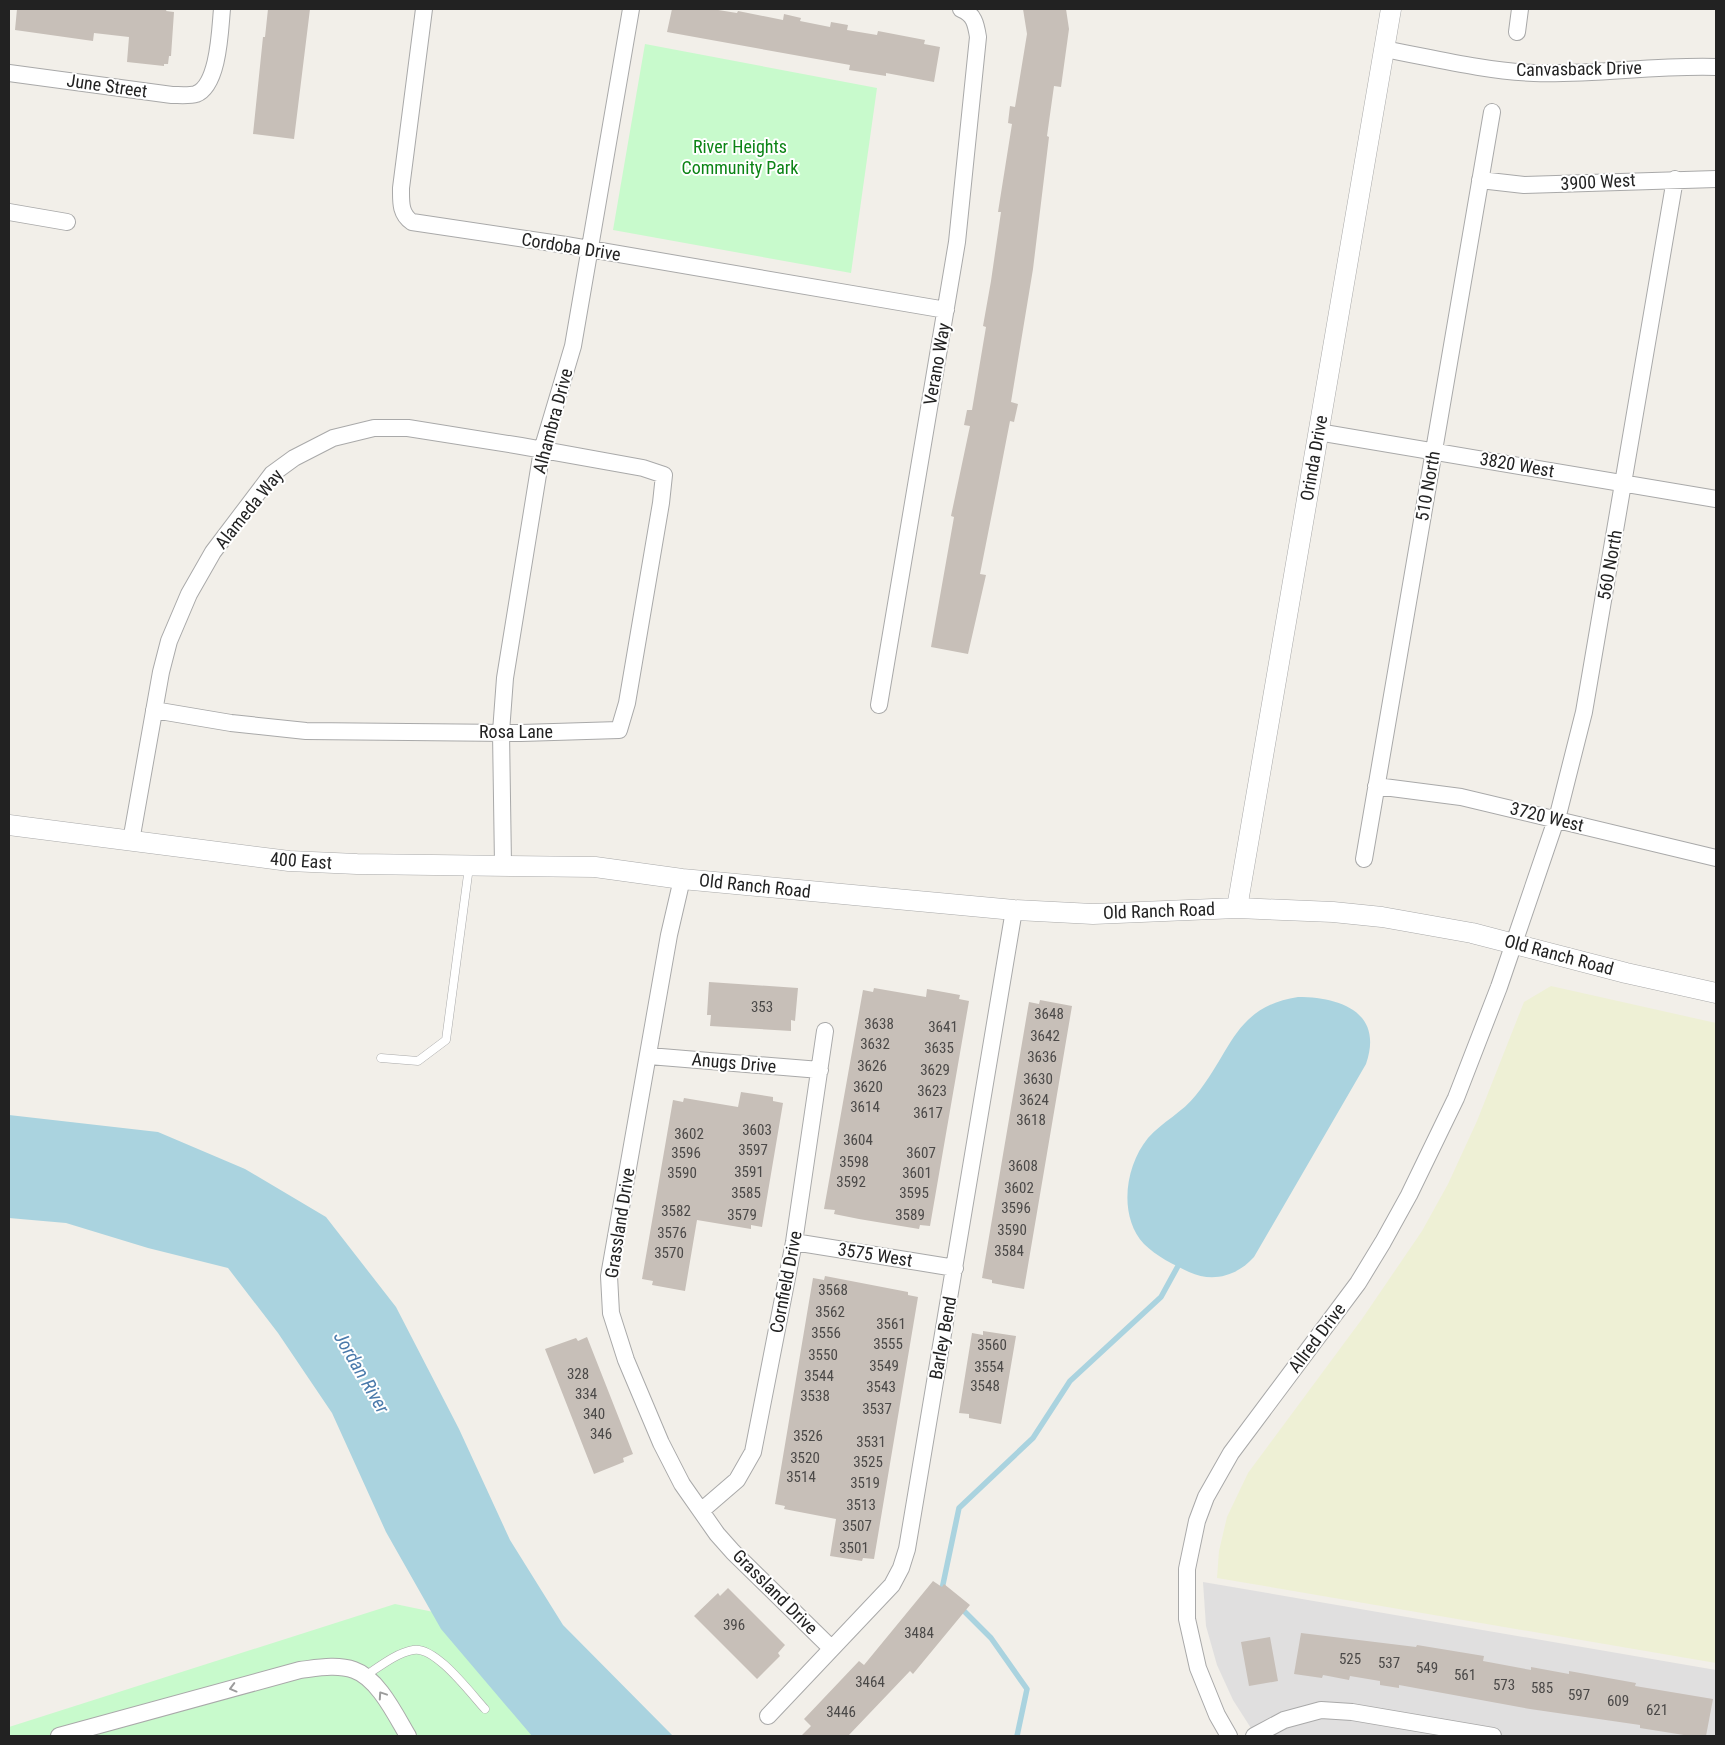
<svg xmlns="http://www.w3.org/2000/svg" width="1725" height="1745" font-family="'Roboto Condensed',sans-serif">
	<rect width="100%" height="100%" fill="#f2efe9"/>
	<path fill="#e0dfdf" d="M 1203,1582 L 1716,1670 L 1716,1736 L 1256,1736 L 1233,1700 L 1217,1665 L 1206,1626 Z"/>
	<path fill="#eef0d5" d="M 1551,986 L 1716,1023 L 1716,1663 L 1217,1578 L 1219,1551 L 1227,1517 L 1248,1473 L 1362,1319 L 1422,1231 L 1448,1184 L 1477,1121 L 1524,1002 Z"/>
	<path fill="#c8facc" d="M 645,44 L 877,88 L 851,273 L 613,230 Z
		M 395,1604 L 448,1615 L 548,1736 L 9,1736 L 9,1727 Z"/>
	<path fill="#aad3df" d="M 1298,997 C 1340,997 1384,1012 1366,1064 L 1254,1257 C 1237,1276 1213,1283 1189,1272 C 1174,1265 1156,1256 1144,1244 C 1118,1216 1125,1166 1148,1138 C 1162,1122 1183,1112 1196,1095 C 1232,1051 1234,1007 1298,997 Z
		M 9,1115 L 158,1132 L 245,1169 L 326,1217 L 396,1307 L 459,1429 L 510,1540 L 563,1625 L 673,1736 L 532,1736 L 441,1629 L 386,1532 L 332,1413 L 278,1333 L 228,1268 L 148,1248 L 66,1223 L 9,1218 Z"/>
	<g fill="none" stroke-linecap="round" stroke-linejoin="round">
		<path stroke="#aad3df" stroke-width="5.5" d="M 945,1591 L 942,1589 L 959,1508 L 1033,1438 L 1070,1381 L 1161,1297 L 1178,1266
			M 960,1607 L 991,1638 L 1027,1689 L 1017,1736"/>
	</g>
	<path fill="#c7bfb8" d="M 17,9 L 167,9 L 166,11 L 174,12 L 171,56 L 169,56 L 168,64 L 164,64 L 164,66 L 127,62 L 129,37 L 94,33 L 93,41 L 15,30 Z
		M 268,9 L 310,9 L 294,139 L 253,134 L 263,37 L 265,37 Z
		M 672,9 L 712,9 L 737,13 L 738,11 L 783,20 L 784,14 L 801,18 L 800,21 L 830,27 L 831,22 L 848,25 L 847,30 L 877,35 L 878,31 L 925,40 L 924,44 L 940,47 L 934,82 L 886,73 L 886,76 L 849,70 L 850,65 L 667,32 Z
		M 1023,9 L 1066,9 L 1069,29 L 1061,87 L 1054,86 L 1047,136 L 1049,137 L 1033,269 L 1011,402 L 1018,404 L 1014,422 L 1010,421 L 997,488 L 980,574 L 986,575 L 968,654 L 931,647 L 954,517 L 951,516 L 970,426 L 964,425 L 967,410 L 972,410 L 986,327 L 983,326 L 991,281 L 1001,212 L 998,212 L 1012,124 L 1008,123 L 1010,106 L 1015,107 L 1027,34 Z
		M 709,982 L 798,988 L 795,1021 L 791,1020 L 791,1031 L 710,1026 L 711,1015 L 707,1015 Z
		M 874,988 L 926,997 L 927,989 L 960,995 L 959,999 L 969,1001 L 930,1226 L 920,1225 L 919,1229 L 859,1219 L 834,1214 L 835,1210 L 824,1209 L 863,990 L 873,992 Z
		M 1040,1000 L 1072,1006 L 1024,1289 L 992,1283 L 992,1280 L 982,1278 L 1029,1002 L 1039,1004 Z
		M 741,1092 L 773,1097 L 773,1101 L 783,1103 L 762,1227 L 751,1225 L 751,1229 L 697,1220 L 685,1291 L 652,1285 L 653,1281 L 642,1279 L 673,1100 L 683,1102 L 684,1098 L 738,1107 Z
		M 825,1276 L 908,1292 L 908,1295 L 918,1297 L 874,1559 L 863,1558 L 862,1561 L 830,1556 L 836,1519 L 784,1509 L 785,1506 L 775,1504 L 813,1278 L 824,1280 Z
		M 983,1331 L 1016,1336 L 1001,1424 L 969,1418 L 969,1414 L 959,1413 L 972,1333 L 983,1335 Z
		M 587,1337 L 633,1454 L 623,1458 L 624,1462 L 594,1474 L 545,1349 L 576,1338 L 578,1341 Z
		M 933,1581 L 942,1587 L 944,1584 L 970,1605 L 913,1674 L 910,1671 L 848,1736 L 801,1736 L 811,1726 L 804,1719 L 859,1661 L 864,1665 Z
		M 728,1588 L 785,1645 L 778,1653 L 780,1656 L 757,1679 L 694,1616 L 718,1593 L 720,1596 Z
		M 1301,1633 L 1416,1647 L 1417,1645 L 1484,1656 L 1483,1661 L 1531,1670 L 1531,1667 L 1569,1674 L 1569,1671 L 1636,1683 L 1635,1686 L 1713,1699 L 1706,1736 L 1690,1736 L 1640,1728 L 1640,1725 L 1530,1709 L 1399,1685 L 1399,1688 L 1380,1685 L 1380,1681 L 1350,1676 L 1349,1680 L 1323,1675 L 1322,1678 L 1294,1674 Z
		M 1270,1637 L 1278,1681 L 1249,1686 L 1241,1642 Z"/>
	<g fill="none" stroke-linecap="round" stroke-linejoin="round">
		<defs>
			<path id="service" d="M 381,1058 L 418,1061 L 446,1040 L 469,867
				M 365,1676 C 379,1667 396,1653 413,1650 C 435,1645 471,1694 485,1709"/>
			<path id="minor" d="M 424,9 L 401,188 C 401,202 400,214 412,222 L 566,245 L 946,310
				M 1517,32 L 1520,9
				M 1384,49 C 1433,58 1484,71 1534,73 C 1595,75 1655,65 1716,67
				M 9,73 L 172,95 C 179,95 190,96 196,94 C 219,85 220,29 222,9
				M 1480,180 L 1524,185 L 1716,179
				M 9,212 L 67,222
				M 1318,432 L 1716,499
				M 879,705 L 957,242 L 978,37 C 976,24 974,14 961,9
				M 1376,786 L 1461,797 L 1716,858
				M 131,841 L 161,672 L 169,641 L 189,594 L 213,552 L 272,474 L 294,458 L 333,438 L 374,428 L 408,428 L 521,446 L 643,468 L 664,475 L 661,503 L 627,703 L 619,730 L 521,733 L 306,731 L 231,723 L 154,710
				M 1364,859 L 1492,112
				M 503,865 L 501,732 L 505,678 L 542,450 L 573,346 L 631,9
				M 682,879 L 669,935 L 609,1276 L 611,1313 L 626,1360 L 661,1443 L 682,1484 L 717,1534 L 733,1552 L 831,1648
				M 649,1056 L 820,1070
				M 794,1242 L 955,1268
				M 701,1511 L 737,1480 L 753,1452 L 794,1242 L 825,1031
				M 768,1716 L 892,1585 L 901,1568 L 907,1549 L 1014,910
				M 59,1736 L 300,1670 C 317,1668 337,1664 354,1670 C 378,1678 396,1716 408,1736
				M 1229,1736 L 1217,1715 L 1198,1668 L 1187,1619 L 1187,1569 L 1197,1521 L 1206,1497 L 1231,1453 L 1358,1283 L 1383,1242 L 1409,1195 L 1456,1098 L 1499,987 L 1559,811 L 1584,712 L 1675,179
				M 1254,1736 L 1284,1720 L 1321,1710 L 1352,1712 L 1493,1736"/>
			<path id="tertiary" d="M 9,825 L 289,861 L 357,864 L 595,867 L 682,879 L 1014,910 L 1093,914 L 1237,908 L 1333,912 L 1382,917 L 1472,933 L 1626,973 L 1716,993
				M 1237,908 L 1391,9"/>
		</defs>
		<use href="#service" stroke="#a9a9a9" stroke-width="9"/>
		<use href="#minor" stroke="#a9a9a9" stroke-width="18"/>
		<use href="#tertiary" stroke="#a9a9a9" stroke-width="21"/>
		<use href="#service" stroke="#fff" stroke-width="8"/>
		<use href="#minor" stroke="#fff" stroke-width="16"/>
		<use href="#tertiary" stroke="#fff" stroke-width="20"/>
	</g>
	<defs><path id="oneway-chevron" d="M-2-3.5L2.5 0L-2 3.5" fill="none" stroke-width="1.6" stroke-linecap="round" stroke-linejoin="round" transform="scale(1.25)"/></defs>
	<g stroke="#9c9c9c">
		<use href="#oneway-chevron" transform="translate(233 1688) rotate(165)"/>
		<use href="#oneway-chevron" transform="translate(382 1695) rotate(-124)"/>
	</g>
	<g text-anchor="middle" stroke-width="4" stroke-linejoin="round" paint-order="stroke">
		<g font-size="15" fill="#4b4948">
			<text x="762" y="1012">353</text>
			<text x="1049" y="1019">3648</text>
			<text x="879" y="1029">3638</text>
			<text x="943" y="1032">3641</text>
			<text x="1045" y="1041">3642</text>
			<text x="875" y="1049">3632</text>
			<text x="939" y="1053">3635</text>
			<text x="1042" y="1062">3636</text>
			<text x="872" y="1071">3626</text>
			<text x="935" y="1075">3629</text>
			<text x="1038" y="1084">3630</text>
			<text x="868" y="1092">3620</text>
			<text x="932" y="1096">3623</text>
			<text x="1034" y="1105">3624</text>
			<text x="865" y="1112">3614</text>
			<text x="928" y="1118">3617</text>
			<text x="1031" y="1125">3618</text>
			<text x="757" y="1135">3603</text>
			<text x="689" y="1139">3602</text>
			<text x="858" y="1145">3604</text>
			<text x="753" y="1155">3597</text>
			<text x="686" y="1158">3596</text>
			<text x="921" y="1158">3607</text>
			<text x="854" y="1167">3598</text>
			<text x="1023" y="1171">3608</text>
			<text x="749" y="1177">3591</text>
			<text x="682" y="1178">3590</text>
			<text x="917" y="1178">3601</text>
			<text x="851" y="1187">3592</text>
			<text x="1019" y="1193">3602</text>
			<text x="746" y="1198">3585</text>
			<text x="914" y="1198">3595</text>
			<text x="1016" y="1213">3596</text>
			<text x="676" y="1216">3582</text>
			<text x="742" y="1220">3579</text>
			<text x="910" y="1220">3589</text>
			<text x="1012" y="1235">3590</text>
			<text x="672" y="1238">3576</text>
			<text x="1009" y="1256">3584</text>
			<text x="669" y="1258">3570</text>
			<text x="833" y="1295">3568</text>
			<text x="830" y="1317">3562</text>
			<text x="891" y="1329">3561</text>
			<text x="826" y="1338">3556</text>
			<text x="888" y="1349">3555</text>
			<text x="992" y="1350">3560</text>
			<text x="823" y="1360">3550</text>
			<text x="884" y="1371">3549</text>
			<text x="989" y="1372">3554</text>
			<text x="578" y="1379">328</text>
			<text x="819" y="1381">3544</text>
			<text x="985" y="1391">3548</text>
			<text x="881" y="1392">3543</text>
			<text x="586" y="1399">334</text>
			<text x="815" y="1401">3538</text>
			<text x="877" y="1414">3537</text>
			<text x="594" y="1419">340</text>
			<text x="601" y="1439">346</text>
			<text x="808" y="1441">3526</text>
			<text x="871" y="1447">3531</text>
			<text x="805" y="1463">3520</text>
			<text x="868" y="1467">3525</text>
			<text x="801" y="1482">3514</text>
			<text x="865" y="1488">3519</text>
			<text x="861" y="1510">3513</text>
			<text x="857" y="1531">3507</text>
			<text x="854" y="1553">3501</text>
			<text x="734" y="1630">396</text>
			<text x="919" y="1638">3484</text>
			<text x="1350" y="1664">525</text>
			<text x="1389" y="1668">537</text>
			<text x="1427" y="1673">549</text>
			<text x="1465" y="1680">561</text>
			<text x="870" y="1687">3464</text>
			<text x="1504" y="1690">573</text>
			<text x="1542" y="1693">585</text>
			<text x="1579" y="1700">597</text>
			<text x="1618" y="1706">609</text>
			<text x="1657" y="1715">621</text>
			<text x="841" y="1717">3446</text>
		</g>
		<g font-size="18" fill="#222" stroke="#fff">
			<text transform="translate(1579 69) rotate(-1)" y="6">Canvasback Drive</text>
			<text transform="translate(107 86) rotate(8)" y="6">June Street</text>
			<text transform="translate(1598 182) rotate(-3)" y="6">3900 West</text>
			<text transform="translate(571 247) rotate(9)" y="6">Cordoba Drive</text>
			<text transform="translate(937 364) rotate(-80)" y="6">Verano Way</text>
			<text transform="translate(553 421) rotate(-75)" y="6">Alhambra Drive</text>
			<text transform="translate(1314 458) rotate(-80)" y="6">Orinda Drive</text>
			<text transform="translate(1517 465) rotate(10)" y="6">3820 West</text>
			<text transform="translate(1428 486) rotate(-80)" y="6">510 North</text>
			<text transform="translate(249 509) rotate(-51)" y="6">Alameda Way</text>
			<text transform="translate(1610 565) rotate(-80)" y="6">560 North</text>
			<text x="516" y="738">Rosa Lane</text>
			<text transform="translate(1547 817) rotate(14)" y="6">3720 West</text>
			<text transform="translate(301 861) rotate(4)" y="6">400 East</text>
			<text transform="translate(755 886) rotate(6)" y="6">Old Ranch Road</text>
			<text transform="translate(1159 911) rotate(-2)" y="6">Old Ranch Road</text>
			<text transform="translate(1559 955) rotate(15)" y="6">Old Ranch Road</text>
			<text transform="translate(734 1063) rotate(5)" y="6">Anugs Drive</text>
			<text transform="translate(620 1223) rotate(-81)" y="6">Grassland Drive</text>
			<text transform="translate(875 1255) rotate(9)" y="6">3575 West</text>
			<text transform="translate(786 1282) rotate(-79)" y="6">Cornfield Drive</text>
			<text transform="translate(943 1338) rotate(-80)" y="6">Barley Bend</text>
			<text transform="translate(1317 1338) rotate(-53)" y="6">Allred Drive</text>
			<text transform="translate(775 1592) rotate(45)" y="6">Grassland Drive</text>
		</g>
		<g font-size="18" fill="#0c8416" stroke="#fff">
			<text x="740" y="153">River Heights<tspan x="740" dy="21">Community Park</tspan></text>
		</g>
		<g font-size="19" font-style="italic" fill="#4a7aab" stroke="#fff">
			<text transform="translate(362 1372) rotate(60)" y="7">Jordan River</text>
		</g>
	</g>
	<rect width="1725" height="1745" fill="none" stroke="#222222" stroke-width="20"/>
</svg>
